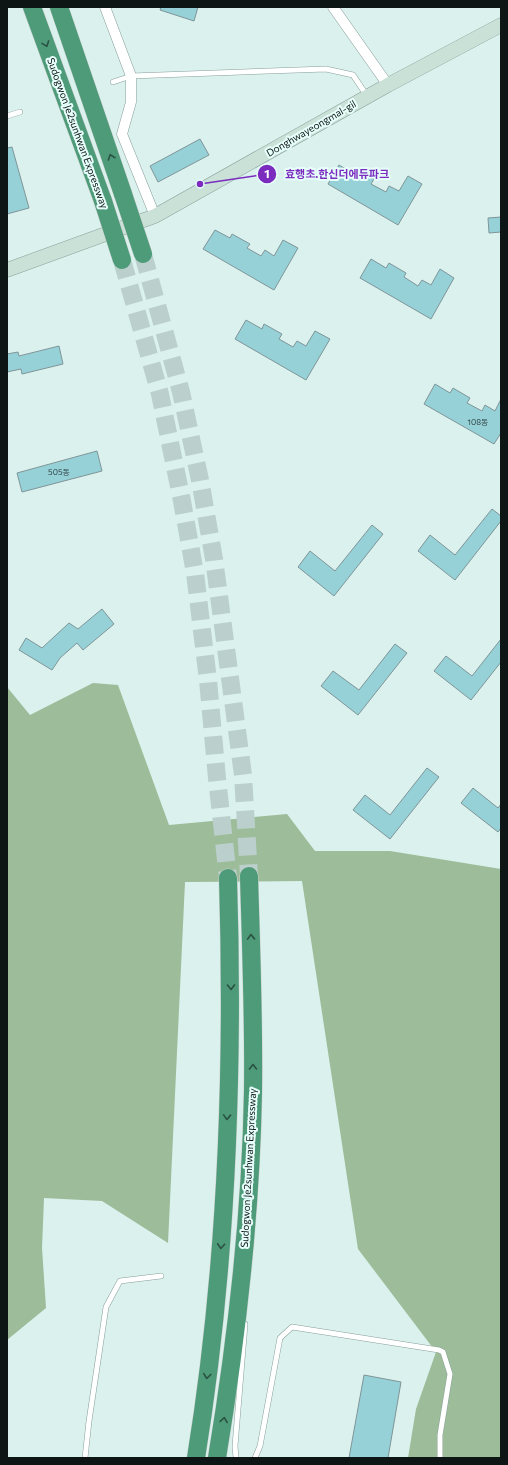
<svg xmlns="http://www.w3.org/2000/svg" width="508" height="1465" font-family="Commissioner,'Noto Sans KR',sans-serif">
	<rect width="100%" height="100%" fill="#daf1ed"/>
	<path fill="#9dbc99" d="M 93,683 L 118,685 L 169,825 L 287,814 L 315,851 L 390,851 L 501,869 L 501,1458 L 408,1458 L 416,1409 L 436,1352 L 358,1249 L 302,881 L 185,882 L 168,1243 L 102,1201 L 44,1198 L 42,1248 L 46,1308 L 7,1340 L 7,687 L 30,715 Z"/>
	<path fill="#97d1d8" stroke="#7f9598" d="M 161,7 L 198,7 L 194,21 L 160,10 Z
		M 200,139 L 209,155 L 158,182 L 150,166 Z
		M 12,147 L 29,208 L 7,214 L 7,148 Z
		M 339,165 L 354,174 L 357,169 L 374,179 L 371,184 L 386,192 L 389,186 L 399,191 L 408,176 L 422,184 L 398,225 L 328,184 Z
		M 501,217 L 501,232 L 489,233 L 488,218 Z
		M 215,230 L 230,238 L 232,234 L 250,244 L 247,248 L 261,256 L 265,250 L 274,256 L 283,240 L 298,248 L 274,290 L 203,249 Z
		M 371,259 L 386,268 L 389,263 L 406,273 L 404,277 L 418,286 L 422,280 L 431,285 L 440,269 L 454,278 L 431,319 L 360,278 Z
		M 246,320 L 262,329 L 264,324 L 282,334 L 279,339 L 293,347 L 297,341 L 306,346 L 315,331 L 330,339 L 306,380 L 235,339 Z
		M 59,346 L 63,364 L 22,374 L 21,369 L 7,372 L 7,354 L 18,352 L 19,356 Z
		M 435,384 L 450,393 L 453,388 L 470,398 L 467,403 L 482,411 L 485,405 L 495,411 L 501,399 L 501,433 L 494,444 L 424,404 Z
		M 97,451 L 102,471 L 22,492 L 17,473 Z
		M 492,509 L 501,516 L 501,521 L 455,580 L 418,551 L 430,535 L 455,555 Z
		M 372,525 L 383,534 L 334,596 L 298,567 L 310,551 L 335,571 Z
		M 102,609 L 114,624 L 83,650 L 77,643 L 60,658 L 52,670 L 19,650 L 26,638 L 42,648 L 69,623 L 78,629 Z
		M 501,639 L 501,662 L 471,700 L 434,671 L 446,656 L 472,676 Z
		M 395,644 L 407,653 L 358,715 L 321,686 L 333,671 L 359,690 Z
		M 427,768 L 439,777 L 390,839 L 353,810 L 365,795 L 390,815 Z
		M 473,788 L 498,808 L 501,804 L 501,828 L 498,832 L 461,803 Z
		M 364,1375 L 401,1382 L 388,1458 L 349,1458 Z"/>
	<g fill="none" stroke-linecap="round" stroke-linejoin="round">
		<path stroke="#bbd0cd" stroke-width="18" stroke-dasharray="18 9" stroke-linecap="butt" d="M 143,254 L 181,392 L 200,480 L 214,559 L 243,775 L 249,876
			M 122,260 L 160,394 L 182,501 L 195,573 L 208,680 L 217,778 L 228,878"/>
		<defs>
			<path id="lane" d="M 113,82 L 131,76 L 326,69 L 353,75 L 367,96
				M 7,116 L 20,112
				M 85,1458 L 89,1421 L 106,1307 L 120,1281 L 161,1276
				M 236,1458 L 235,1446 L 245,1324
				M 255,1458 L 260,1446 L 280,1338 L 292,1327 L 439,1350 L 443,1352 L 450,1374 L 440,1435 L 440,1458"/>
			<path id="street" d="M 105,7 L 131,76 L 131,102 L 122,134 L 155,216
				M 333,7 L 388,85"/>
			<path id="secondary" d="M 7,270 L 155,216 L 388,85 L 501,25"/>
			<path id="highway" d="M 32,7 L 103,201
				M 59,7 L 123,194
				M 196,1458 C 227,1267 234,1071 228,878
				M 217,1458 C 237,1337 251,1214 253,1091 C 254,1019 251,947 249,876"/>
		</defs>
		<use href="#lane" stroke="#899f9b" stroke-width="6"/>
		<use href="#street" stroke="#899f9b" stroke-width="11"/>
		<use href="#secondary" stroke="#899f9b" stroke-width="15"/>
		<use href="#highway" stroke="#cfd0d0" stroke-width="19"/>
		<use href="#lane" stroke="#fff" stroke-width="5"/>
		<use href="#street" stroke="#fff" stroke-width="10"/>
		<use href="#secondary" stroke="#cae1d7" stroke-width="14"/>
		<use href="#highway" stroke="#4d9b79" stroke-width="18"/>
		<defs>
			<path id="highway-bridge" d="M 123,194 L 143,254
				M 103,201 L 122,260"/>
		</defs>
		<use href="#highway-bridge" stroke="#cfd0d0" stroke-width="19" stroke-linecap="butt"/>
		<use href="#highway-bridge" stroke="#4d9b79" stroke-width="18"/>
	</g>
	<defs><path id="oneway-chevron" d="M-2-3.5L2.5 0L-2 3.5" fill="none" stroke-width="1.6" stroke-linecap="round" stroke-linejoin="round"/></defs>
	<g stroke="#2a5242">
		<use href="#oneway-chevron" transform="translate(46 44) rotate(70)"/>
		<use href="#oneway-chevron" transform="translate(111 157) rotate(-109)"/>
		<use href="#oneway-chevron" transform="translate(251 937) rotate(-92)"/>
		<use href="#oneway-chevron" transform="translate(231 987) rotate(89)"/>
		<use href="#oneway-chevron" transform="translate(253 1067) rotate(-90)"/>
		<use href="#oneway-chevron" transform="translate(227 1117) rotate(92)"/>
		<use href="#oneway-chevron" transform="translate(221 1246) rotate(94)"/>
		<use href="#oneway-chevron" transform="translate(207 1376) rotate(97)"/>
		<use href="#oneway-chevron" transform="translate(224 1420) rotate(-81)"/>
	</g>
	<g text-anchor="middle" stroke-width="4" stroke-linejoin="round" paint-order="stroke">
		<g font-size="8" fill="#304546">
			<text x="478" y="425">108동</text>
			<text x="59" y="475">505동</text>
		</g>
		<g font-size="10" fill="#0e1615" stroke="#e7fffb">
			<text transform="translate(311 128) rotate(-30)" y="4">Donghwayeongmal-gil</text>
			<text transform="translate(78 133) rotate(70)" y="4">Sudogwon Je2sunhwan Expressway</text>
			<text transform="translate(248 1168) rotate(-87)" y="4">Sudogwon Je2sunhwan Expressway</text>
		</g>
	</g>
	<path fill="none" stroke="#7b2cbf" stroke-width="1.5" d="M200 184L267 174"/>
	<g fill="#7b2cbf" stroke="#e7fffb" stroke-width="1.5">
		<circle cx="200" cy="184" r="4"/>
		<circle cx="267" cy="174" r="10"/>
	</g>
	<g font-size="12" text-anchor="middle" font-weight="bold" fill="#fff">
		<text x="267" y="178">1</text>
	</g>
	<g font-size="11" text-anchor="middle" font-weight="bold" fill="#7b2cbf" stroke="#e7fffb" stroke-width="4" stroke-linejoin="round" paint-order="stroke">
		<text x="337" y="178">효행초.한신더에듀파크</text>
	</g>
	<rect width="508" height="1465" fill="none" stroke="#0e1615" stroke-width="16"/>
</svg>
